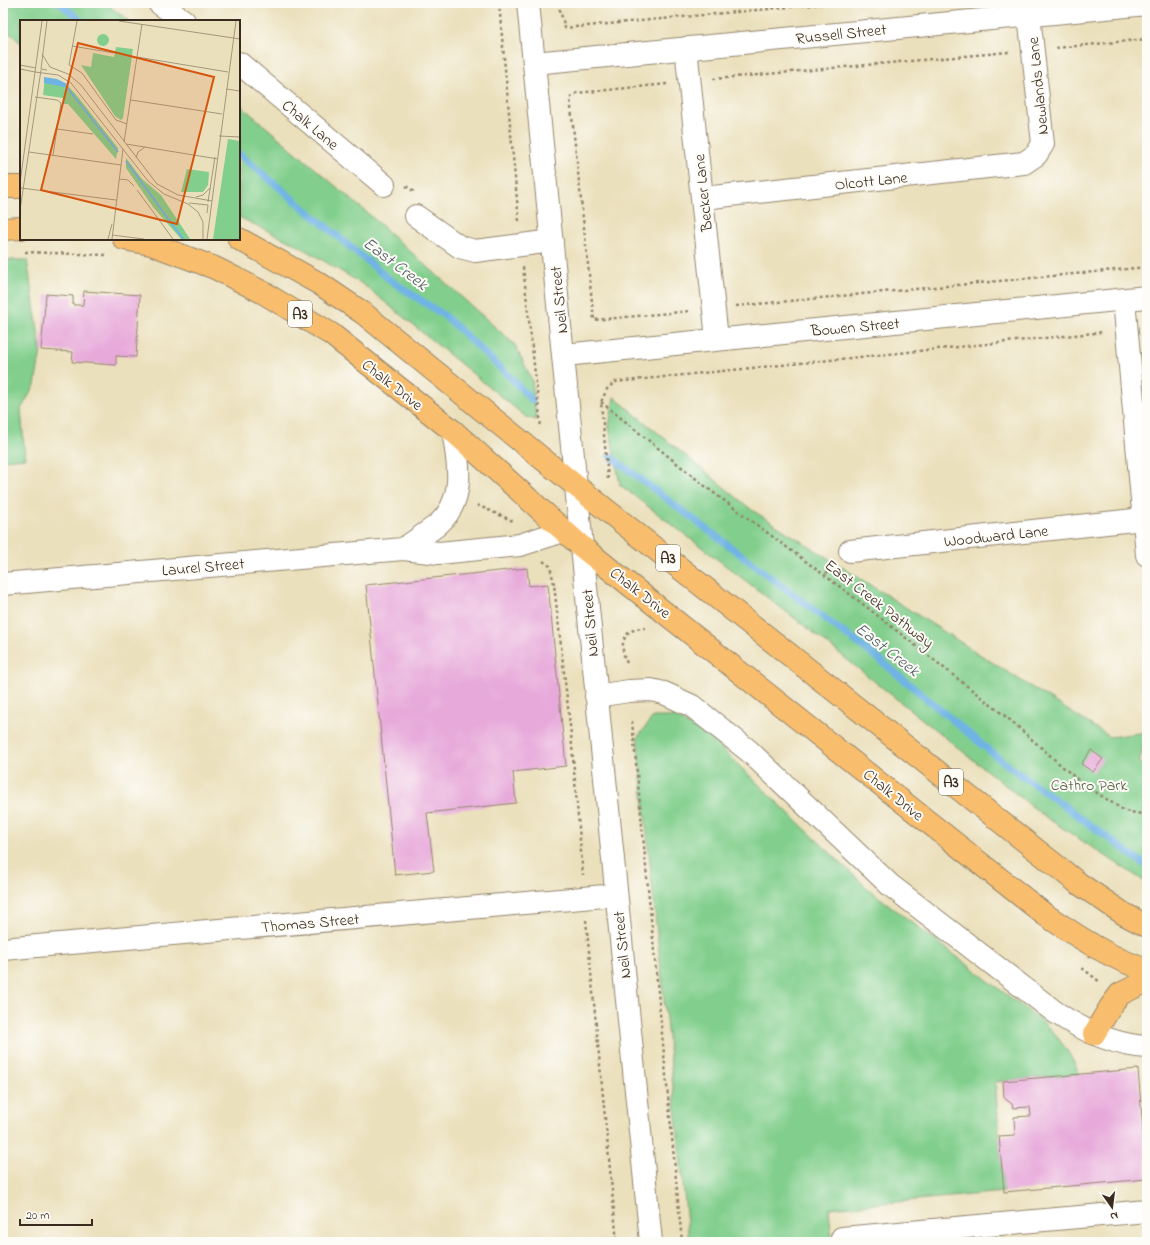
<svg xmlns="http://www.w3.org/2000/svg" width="1150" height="1245" font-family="'Indie Flower',sans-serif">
	<rect width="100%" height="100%" fill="#fdfcf7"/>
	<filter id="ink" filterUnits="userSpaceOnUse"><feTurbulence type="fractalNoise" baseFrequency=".025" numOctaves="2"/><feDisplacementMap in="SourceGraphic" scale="8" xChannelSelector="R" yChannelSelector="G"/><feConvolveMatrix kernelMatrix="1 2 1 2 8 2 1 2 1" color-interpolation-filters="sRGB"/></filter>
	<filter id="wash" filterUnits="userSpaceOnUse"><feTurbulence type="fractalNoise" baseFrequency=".012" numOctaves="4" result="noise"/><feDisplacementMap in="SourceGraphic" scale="16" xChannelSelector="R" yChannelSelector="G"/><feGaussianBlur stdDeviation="0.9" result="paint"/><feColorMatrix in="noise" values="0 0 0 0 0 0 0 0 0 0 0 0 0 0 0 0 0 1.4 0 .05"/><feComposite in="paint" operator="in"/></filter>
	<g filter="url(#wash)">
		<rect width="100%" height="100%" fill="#ebe0bc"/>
		<path fill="#82cf8d" stroke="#5e7c56" d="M 3,3 L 105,3 L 129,21 L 21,21 L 21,43 L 3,27 Z
			M 239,104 L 372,217 L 515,345 L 532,380 L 536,420 L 526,417 L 364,285 L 297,245 L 239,217 Z
			M 3,260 L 27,260 L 41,350 L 35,385 L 21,409 L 25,458 L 3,460 Z
			M 614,397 L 752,510 L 1110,737 L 1147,732 L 1139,763 L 1147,769 L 1147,883 L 1044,816 L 801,623 L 620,485 L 609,426 Z
			M 653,717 L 675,717 L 710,738 L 867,888 L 1045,1024 C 1060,1039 1071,1054 1079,1074 L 995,1082 L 1004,1192 L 829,1208 L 832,1242 L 689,1242 L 637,738 Z"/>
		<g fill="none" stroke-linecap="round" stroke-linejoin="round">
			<path stroke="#6fb3e5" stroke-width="7" d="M 60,3 L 81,21
				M 239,154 L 390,280 L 445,316 L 509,376 L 532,400
				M 610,456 L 880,660 L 1002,761 L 1147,866"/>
		</g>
		<g id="blocks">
			<path fill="#e7a9da" d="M 84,291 L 140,295 L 136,357 L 116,356 L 116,365 L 72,362 L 73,352 L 41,350 L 46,294 L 73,296 L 73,305 L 83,305 Z
				M 527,568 L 529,586 L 548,584 L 566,766 L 513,772 L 516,803 L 427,813 L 434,871 L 395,875 L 366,585 Z
				M 1091,750 L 1103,759 L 1093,772 L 1081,764 Z
				M 1138,1069 L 1147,1179 L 1004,1192 L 999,1136 L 1015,1135 L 1014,1117 L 1031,1116 L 1030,1107 L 1013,1108 L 1012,1104 L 1004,1098 L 1003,1081 Z"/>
		</g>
	</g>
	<g filter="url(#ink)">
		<use href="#blocks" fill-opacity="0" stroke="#93856d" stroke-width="1"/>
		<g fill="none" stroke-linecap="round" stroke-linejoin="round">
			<defs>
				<path id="minor" d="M 159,3 L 184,21
					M 528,3 L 651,1242
					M 686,48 L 717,339
					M 239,63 L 384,185
					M 534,63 L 1147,4
					M 703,198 L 1024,163 L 1036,155 L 1043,144 L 1029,15
					M 416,216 L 460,247 L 475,251 L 552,241
					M 1124,300 L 1147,555
					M 564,355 L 1147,297
					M 403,549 C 414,542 425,534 436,526 C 466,502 459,464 453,431
					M 850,551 L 1143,519
					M 3,584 L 403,549 L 439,553 L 520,545 L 563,531
					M 596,696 L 629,691 L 651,690 L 664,693 L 692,706 L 749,751 L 890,885 L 1055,1012 C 1082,1030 1114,1045 1147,1047
					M 3,949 L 616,895
					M 842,1238 L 1147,1211"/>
				<path id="highway" d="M 3,187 L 21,187
					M 3,229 L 21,228
					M 124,239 L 151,244 L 215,268 L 264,293 L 331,334 L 453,431 L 582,547 L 1044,914 C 1077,936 1109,958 1147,970
					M 239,239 L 320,284 L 363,313 L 576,486 L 1078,883 L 1124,914 L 1147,926
					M 1094,1034 L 1111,1006 L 1120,994 L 1147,981"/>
			</defs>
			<use href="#minor" stroke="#93856d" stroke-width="24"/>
			<use href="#highway" stroke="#93856d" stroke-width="24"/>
			<path stroke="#93856d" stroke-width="2.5" stroke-dasharray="3 3" stroke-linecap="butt" d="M 499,3 L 519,222
				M 558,3 L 565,28 L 832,3
				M 1056,48 L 1147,39
				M 713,79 L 1009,52
				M 667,84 L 577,93 L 570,98 L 594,320 L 691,311
				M 406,186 L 413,191 L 413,194
				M 25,252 L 106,255
				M 523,267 L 541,427
				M 736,306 L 1147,267
				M 601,402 L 710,490 L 859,601 L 1010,720 L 1080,782 L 1125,811 L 1147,815
				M 608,479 L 601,402 L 607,389 L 615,382 L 1104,332
				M 477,505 L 513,521
				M 543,561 L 550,566 L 554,584 L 571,734 L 583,875
				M 826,574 L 832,566
				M 627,663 C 618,645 623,628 645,628
				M 632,721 L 682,1242
				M 586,920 L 617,1242
				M 1082,968 L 1100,982"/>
			<use href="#minor" stroke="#fff" stroke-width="22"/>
			<use href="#highway" stroke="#f9be6d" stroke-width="22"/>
		</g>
	</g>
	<g text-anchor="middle" stroke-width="4" stroke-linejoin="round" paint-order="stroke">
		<g fill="#fdfcf7" stroke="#75695f" stroke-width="1">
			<rect x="288" y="301" width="24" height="26" rx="3"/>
			<rect x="656" y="545" width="24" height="26" rx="3"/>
			<rect x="939" y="769" width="24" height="26" rx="3"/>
		</g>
		<g font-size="15" font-weight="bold" fill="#3b2a1e">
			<text x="300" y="319">A3</text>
			<text x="668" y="563">A3</text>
			<text x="951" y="787">A3</text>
		</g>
		<g font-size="16" fill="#3b2a1e" stroke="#fdfcf7">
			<text transform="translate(841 33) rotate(-6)" y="6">Russell Street</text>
			<text transform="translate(1037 86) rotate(-96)" y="6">Newlands Lane</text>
			<text transform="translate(311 124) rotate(40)" y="6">Chalk Lane</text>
			<text transform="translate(871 180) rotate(-6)" y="6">Olcott Lane</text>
			<text transform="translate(702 193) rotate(-96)" y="6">Becker Lane</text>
			<text transform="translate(558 300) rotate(-96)" y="6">Neil Street</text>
			<text transform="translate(855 326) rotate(-5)" y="6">Bowen Street</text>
			<text transform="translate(393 384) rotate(38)" y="6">Chalk Drive</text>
			<text transform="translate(996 535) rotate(-6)" y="6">Woodward Lane</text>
			<text transform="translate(203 566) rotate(-5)" y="6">Laurel Street</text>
			<text transform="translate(641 592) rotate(38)" y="6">Chalk Drive</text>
			<text transform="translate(880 603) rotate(38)" y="6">East Creek Pathway</text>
			<text transform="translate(589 623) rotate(-95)" y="6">Neil Street</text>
			<text transform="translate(894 794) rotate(39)" y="6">Chalk Drive</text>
			<text transform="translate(310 922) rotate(-5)" y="6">Thomas Street</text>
			<text transform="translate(621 945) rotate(-96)" y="6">Neil Street</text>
		</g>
		<g font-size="16" fill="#505c3f" stroke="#fdfcf7">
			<text x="1089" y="790">Cathro Park</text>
		</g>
		<g font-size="17" font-style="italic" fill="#4d5a64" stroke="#fdfcf7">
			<text transform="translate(396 263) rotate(37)" y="6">East Creek</text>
			<text transform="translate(888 649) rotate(38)" y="6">East Creek</text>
		</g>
	</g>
	<g transform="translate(20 20)">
		<rect width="220" height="220" fill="#ebe0bc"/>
		<path d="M77 20a6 6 0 1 1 12 0a6 6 0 1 1-12 0ZM 96,27 L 113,29 L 103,98 L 101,100 L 95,96 L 61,45 L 71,47 L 73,33 L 94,37 ZM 25,58 L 48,66 L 58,77 L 98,128 L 96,139 L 48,84 L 43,84 L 43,78 L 23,75 ZM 208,119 L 220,121 L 220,219 L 193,219 ZM 106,138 L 122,159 L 141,175 L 170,219 L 161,219 L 133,187 L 106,148 ZM 167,149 L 189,152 L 188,165 L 183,172 L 161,172 Z" fill="#82cf8d"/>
		<path d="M 24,57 L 37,59 L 47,64 L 44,67 L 24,63 Z" fill="#6fb3e5"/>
		<path fill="none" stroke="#6fb3e5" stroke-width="2" d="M 45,65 L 98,132M 106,141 L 163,219"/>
		<path fill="none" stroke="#a5977d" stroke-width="1" d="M 22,1 L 15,52 L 38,55 L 51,63 L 128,161 L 144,174 L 168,184 L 178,192 L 183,202 L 183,219M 27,1 L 21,49 L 27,50M 57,1 L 49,45 L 62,53 L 96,100 L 107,104M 99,1 L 220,19M 52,26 L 94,33M 22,34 L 30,47 L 48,54 L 61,65 L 137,164 L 158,175 L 192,181 L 187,219M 117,37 L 208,52M 0,45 L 16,48M 0,49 L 15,52M 206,69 L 220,71M 15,77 L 37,80 L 41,83 L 33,135M 111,80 L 202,94M 37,109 L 73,114M 199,116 L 220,117M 104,122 L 122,4M 106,124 L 198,139M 9,132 L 101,145M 116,138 L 118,132 L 125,127M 99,159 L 108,160 L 114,166M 0,163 L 15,52M 1,168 L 96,180M 117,170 L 153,219M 176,177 L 183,175 L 190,168M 192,181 L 216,1M 188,182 L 195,137M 169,183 L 188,185 L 187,193M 0,190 L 21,50M 92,215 L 124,219M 88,219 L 92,204M 92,219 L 103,129"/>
		<path fill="#d7540e" fill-opacity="0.15" stroke="#d7540e" stroke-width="2" d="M 58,23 L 194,57 L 157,204 L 21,170 Z"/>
		<rect width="220" height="220" fill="none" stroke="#3b2a1e" stroke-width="2"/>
	</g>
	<rect width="1150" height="1245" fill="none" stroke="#fdfcf7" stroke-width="16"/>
	<g transform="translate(1112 1207) rotate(166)" stroke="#fdfcf7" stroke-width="3" paint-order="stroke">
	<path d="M0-3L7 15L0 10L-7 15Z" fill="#3b2a1e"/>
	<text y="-6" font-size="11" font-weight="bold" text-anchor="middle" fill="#3b2a1e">N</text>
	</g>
	<path d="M20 1219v6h72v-6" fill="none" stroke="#3b2a1e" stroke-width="2"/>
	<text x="26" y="1219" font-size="12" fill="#3b2a1e" stroke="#fdfcf7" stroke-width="3" paint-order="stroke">20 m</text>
</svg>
